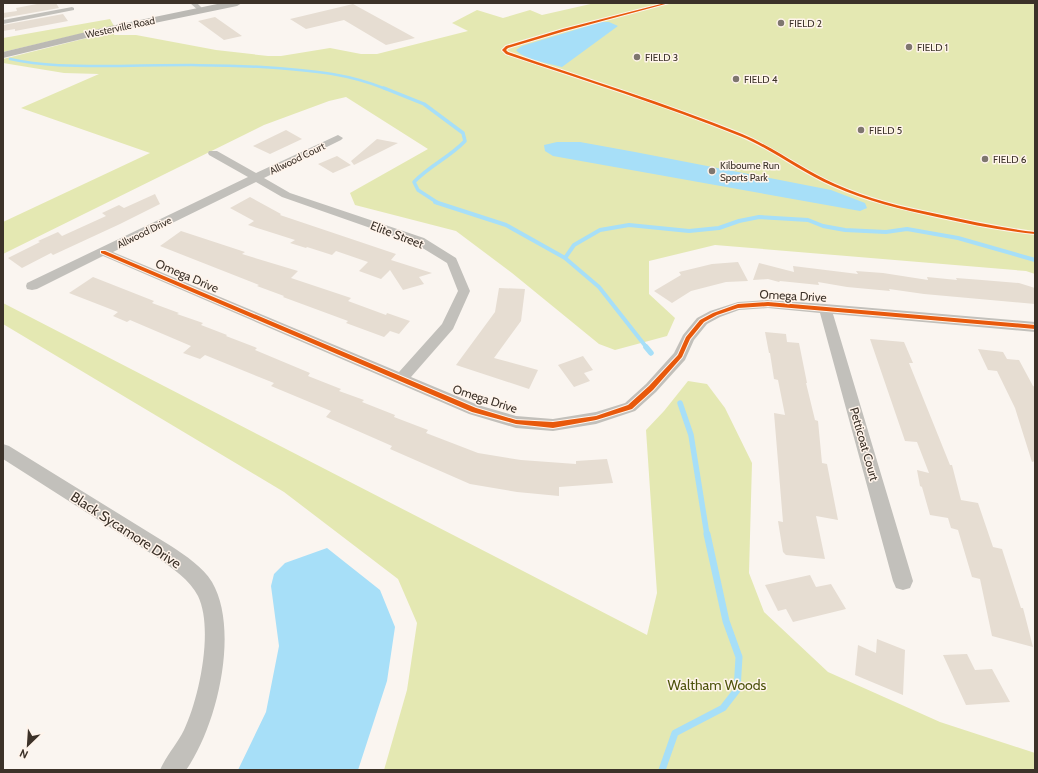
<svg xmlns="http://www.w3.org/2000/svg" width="1038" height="773" font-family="Cabin,sans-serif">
	<rect width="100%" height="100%" fill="#faf5f0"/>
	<path fill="#e4e8b2" d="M 595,3 L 1035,3 L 1035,274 L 1026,271 L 715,245 L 649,261 L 649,294 L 675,318 L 667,336 L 615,350 L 599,344 L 512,273 L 456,231 L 355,205 L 350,193 L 428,149 L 346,97 L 329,101 L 264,125 L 3,254 L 3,222 L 150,153 L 21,108 L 99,74 L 64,73 L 3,63 L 3,59 L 115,31 L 114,35 L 136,35 L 216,50 L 268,56 L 281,56 L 330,48 L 361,54 L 377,54 L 468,31 L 452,23 L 477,10 L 503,18 L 530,10 L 542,15 Z
		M 110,19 L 114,26 L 3,52 L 3,38 Z
		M 3,303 L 647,635 L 657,593 L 646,430 L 664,411 L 688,381 L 707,384 L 725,408 L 752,463 L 749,573 L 764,612 L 828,672 L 940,722 L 1035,753 L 1035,770 L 384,770 L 407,690 L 417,623 L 398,579 L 284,492 L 3,324 Z"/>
	<path fill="#a7dff8" d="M 601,22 L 609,22 L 618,26 L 562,67 C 550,64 523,59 516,50 L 522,46 Z
		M 557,142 L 580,142 L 635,152 L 831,190 L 865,203 L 867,208 L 860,211 L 553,156 L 545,151 L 544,145 Z
		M 327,548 L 380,590 L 395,627 L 387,681 L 358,770 L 238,770 L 266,712 L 279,646 L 271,586 L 274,574 L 285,563 Z"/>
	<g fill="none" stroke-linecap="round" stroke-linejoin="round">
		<path stroke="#a7dff8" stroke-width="2.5" d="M 10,59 C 46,67 82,66 119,66 C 172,65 224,64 277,68 C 316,71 349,74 386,89"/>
		<path stroke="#a7dff8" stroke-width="3.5" d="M 384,88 L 424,104 L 463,133 L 465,141 C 450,157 429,166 414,182 L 418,190 L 438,203"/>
		<path stroke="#a7dff8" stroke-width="4" d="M 435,202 L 506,225 L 565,258 L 599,287 L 647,348
			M 565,258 L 574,245 L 600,230 L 629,225 L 689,231 L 719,228 L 739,221 L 759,217 L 808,220 L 823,226 L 845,230 L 886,232 L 907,229 L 958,238 L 1035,260"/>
		<path stroke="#a7dff8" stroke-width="5.5" d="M 646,347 L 651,353
			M 680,403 L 691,435 L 707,535"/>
		<path stroke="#a7dff8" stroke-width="7" d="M 662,770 L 675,733 L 723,708 L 737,690 L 739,657 L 726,621 L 707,534"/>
	</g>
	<path fill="#e6ddd2" d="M 42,3 L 56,3 L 59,8 L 3,18 L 3,13 L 17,11 L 16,8 Z
		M 353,4 L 415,38 L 386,45 L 344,20 L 306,29 L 290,19 Z
		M 63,14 L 68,21 L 15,31 L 15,29 L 3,31 L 3,25 Z
		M 215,17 L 242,36 L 224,40 L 198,21 Z
		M 286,130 L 302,139 L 270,154 L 253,146 Z
		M 377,139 L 398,143 L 354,165 L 351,161 Z
		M 337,156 L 351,165 L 333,173 L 318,164 Z
		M 155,194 L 160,204 L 120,224 L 53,255 L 51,253 L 22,268 L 8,258 L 40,242 L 38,241 L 58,232 L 62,236 L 106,216 L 102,213 L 119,205 L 124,208 Z
		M 250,197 L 281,214 L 280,215 L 396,254 L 391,260 L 432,273 L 419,277 L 424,284 L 403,290 L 390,270 L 381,279 L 359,271 L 368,262 L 336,251 L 332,255 L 307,247 L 306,248 L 290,243 L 295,240 L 248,225 L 254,221 L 230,208 Z
		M 181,231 L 245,252 L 242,254 L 298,271 L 291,278 L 351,298 L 348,301 L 386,315 L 387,313 L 410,321 L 399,334 L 390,331 L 384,337 L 346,323 L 348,321 L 283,297 L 284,296 L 257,286 L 259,285 L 160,246 Z
		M 738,262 L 748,281 L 726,282 L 691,291 L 672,303 L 654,291 L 681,275 L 679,272 L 712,264 Z
		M 759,263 L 794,272 L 793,266 L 858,274 L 856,271 L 883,273 L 928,280 L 927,277 L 957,280 L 956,278 L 982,280 L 1019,283 L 1035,288 L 1035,304 L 924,294 L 889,289 L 890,291 L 847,287 L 818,282 L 819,285 L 780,281 L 779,282 L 768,279 L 753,280 Z
		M 93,277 L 154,301 L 152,303 L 179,313 L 177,314 L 203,323 L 201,325 L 227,335 L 226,336 L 257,348 L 255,350 L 310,373 L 308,376 L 341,389 L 339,391 L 364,400 L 362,402 L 395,415 L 394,417 L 428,430 L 426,433 L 478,453 L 521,460 L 576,464 L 576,461 L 607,459 L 613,483 L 559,487 L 559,496 L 517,492 L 470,484 L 390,449 L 392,446 L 326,417 L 331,411 L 271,386 L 274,383 L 205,355 L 200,359 L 183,353 L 191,346 L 130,320 L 127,322 L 113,316 L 118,312 L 69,293 Z
		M 499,288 L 525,289 L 521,321 L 494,358 L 538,370 L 529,389 L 456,365 L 495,312 Z
		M 765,332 L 786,334 L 787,342 L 799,343 L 807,383 L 806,383 L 815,420 L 818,421 L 822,463 L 827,464 L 838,520 L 816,516 L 825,559 L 786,555 L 783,552 L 778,521 L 783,522 L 774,413 L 785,415 L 778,380 L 774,379 L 770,353 L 769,353 Z
		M 870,339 L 904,342 L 913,363 L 909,363 L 950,465 L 952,465 L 961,500 L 978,503 L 993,547 L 1002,549 L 1021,608 L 1023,608 L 1033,647 L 992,636 L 980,579 L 972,577 L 958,530 L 951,528 L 948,518 L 930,515 L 922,487 L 920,486 L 917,470 L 929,473 L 917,442 L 905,441 Z
		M 978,349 L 1003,352 L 1007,359 L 1019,360 L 1033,386 L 1035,387 L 1035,461 L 1032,462 L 1015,408 L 997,371 L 988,370 Z
		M 583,356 L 593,370 L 584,373 L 590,381 L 574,387 L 558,365 Z
		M 810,575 L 816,587 L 831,584 L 846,609 L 793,622 L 786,609 L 778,611 L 765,585 Z
		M 877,639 L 905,650 L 903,695 L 855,675 L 858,645 L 876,653 Z
		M 967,654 L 975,670 L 992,669 L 1010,702 L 966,705 L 943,655 Z"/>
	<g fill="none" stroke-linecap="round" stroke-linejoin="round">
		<path fill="#c2c0bb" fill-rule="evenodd" d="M 190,3 L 197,3 L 204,10 L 199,11 Z
			M 72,7 L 74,8 L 74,10 L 3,24 L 3,20 Z
			M 338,135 L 343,138 L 341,140 L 264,178 L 290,193 L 424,238 L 456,258 L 470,291 L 453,329 L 411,377 L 478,405 L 516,416 L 553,419 L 596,412 L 625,403 L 646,384 L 674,353 L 683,335 L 697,318 L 710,311 L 738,302 L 768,300 L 825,304 L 1035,322 L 1035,332 L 833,314 L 913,581 L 910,588 L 903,590 L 896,588 L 893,581 L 820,313 L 768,308 L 739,310 L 720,317 L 707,324 L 694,340 L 685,360 L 656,392 L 635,411 L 596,424 L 553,431 L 516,428 L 469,414 L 103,256 L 37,289 L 32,290 L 27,289 L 26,286 L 27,283 L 248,177 L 209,155 L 208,153 L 209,151 L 217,151 L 256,173 ZM 256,182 L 282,197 L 416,244 L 447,263 L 458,291 L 442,324 L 399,372 L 113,252 Z
			M 3,444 L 9,446 L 171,546 C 186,556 203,567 212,582 C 240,630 217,727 186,770 L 160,770 C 166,756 177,744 184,730 C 199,699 214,629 198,596 C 190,580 172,568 158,558 L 3,459 Z"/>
		<path fill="#bbb9b4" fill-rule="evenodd" d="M 222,3 L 242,3 L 237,6 L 111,32 L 3,58 L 3,52 L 111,26 Z"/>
		<defs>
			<path id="cycleway" d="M 665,3 L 669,3 L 565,31 L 508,48 L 506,50 L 508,52 C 586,79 666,103 742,134 C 775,148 803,170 835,184 C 868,199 902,207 937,214 C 969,221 1002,228 1035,232 L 1035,234 C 1002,231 969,224 937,217 C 901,209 866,201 833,186 C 800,172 772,149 740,136 C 663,105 584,80 506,54 L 502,50 L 506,46 L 563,29 Z
				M 101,251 L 105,251 L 476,408 L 516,420 L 553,422 L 596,416 L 628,405 L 649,386 L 678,355 L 686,337 L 700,320 L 713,313 L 738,304 L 768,302 L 1035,325 L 1035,329 L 768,306 L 738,308 L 717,315 L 704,322 L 690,339 L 682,357 L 653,390 L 632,409 L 596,420 L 553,428 L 516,424 L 472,412 L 101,253 Z"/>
		</defs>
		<use href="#cycleway" stroke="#fff4eb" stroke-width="2"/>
		<use href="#cycleway" fill="#e8590c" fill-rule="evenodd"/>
	</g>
	<g fill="#7e766f" stroke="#fff4eb" stroke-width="1.5">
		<circle cx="781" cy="23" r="4"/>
		<circle cx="909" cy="47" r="4"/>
		<circle cx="637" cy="57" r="4"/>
		<circle cx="736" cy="79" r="4"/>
		<circle cx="861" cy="130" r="4"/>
		<circle cx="985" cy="159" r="4"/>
		<circle cx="712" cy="171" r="4"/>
	</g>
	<g text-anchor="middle" stroke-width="3" stroke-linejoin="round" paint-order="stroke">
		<g font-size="10" fill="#3c3229" stroke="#fff4eb" text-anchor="start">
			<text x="789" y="27">FIELD 2</text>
			<text x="917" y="51">FIELD 1</text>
			<text x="645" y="61">FIELD 3</text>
			<text x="744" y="83">FIELD 4</text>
			<text x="869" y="134">FIELD 5</text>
			<text x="993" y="163">FIELD 6</text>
			<text x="720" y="169">Kilbourne Run<tspan x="720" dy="12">Sports Park</tspan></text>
		</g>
		<g font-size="10" fill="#3c3229" stroke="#fff4eb">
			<text transform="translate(120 27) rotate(-12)" y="4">Westerville Road</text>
			<text transform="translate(297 158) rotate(-26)" y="4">Allwood Court</text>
			<text transform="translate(144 232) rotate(-26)" y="4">Allwood Drive</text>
		</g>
		<g font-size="12" fill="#3c3229" stroke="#fff4eb">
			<text transform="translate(397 235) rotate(21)" y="4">Elite Street</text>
			<text transform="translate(187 276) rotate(23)" y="4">Omega Drive</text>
			<text transform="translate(793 296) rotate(3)" y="4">Omega Drive</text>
			<text transform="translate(485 399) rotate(18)" y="4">Omega Drive</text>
			<text transform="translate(864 444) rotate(74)" y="4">Petticoat Court</text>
		</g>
		<g font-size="14" fill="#3c3229" stroke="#fff4eb">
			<text transform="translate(126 530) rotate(33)" y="5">Black Sycamore Drive</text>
		</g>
		<g font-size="14" fill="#4d530b" stroke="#fff4eb">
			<text x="717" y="690">Waltham Woods</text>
		</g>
	</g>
	<rect width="1038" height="773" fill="none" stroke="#3c3229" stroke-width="8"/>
	<g transform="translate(28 745) rotate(205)" stroke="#fff4eb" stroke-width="3" paint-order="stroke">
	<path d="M0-3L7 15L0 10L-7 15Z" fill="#3c3229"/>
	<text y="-6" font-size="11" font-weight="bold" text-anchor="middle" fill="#3c3229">N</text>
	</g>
</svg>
